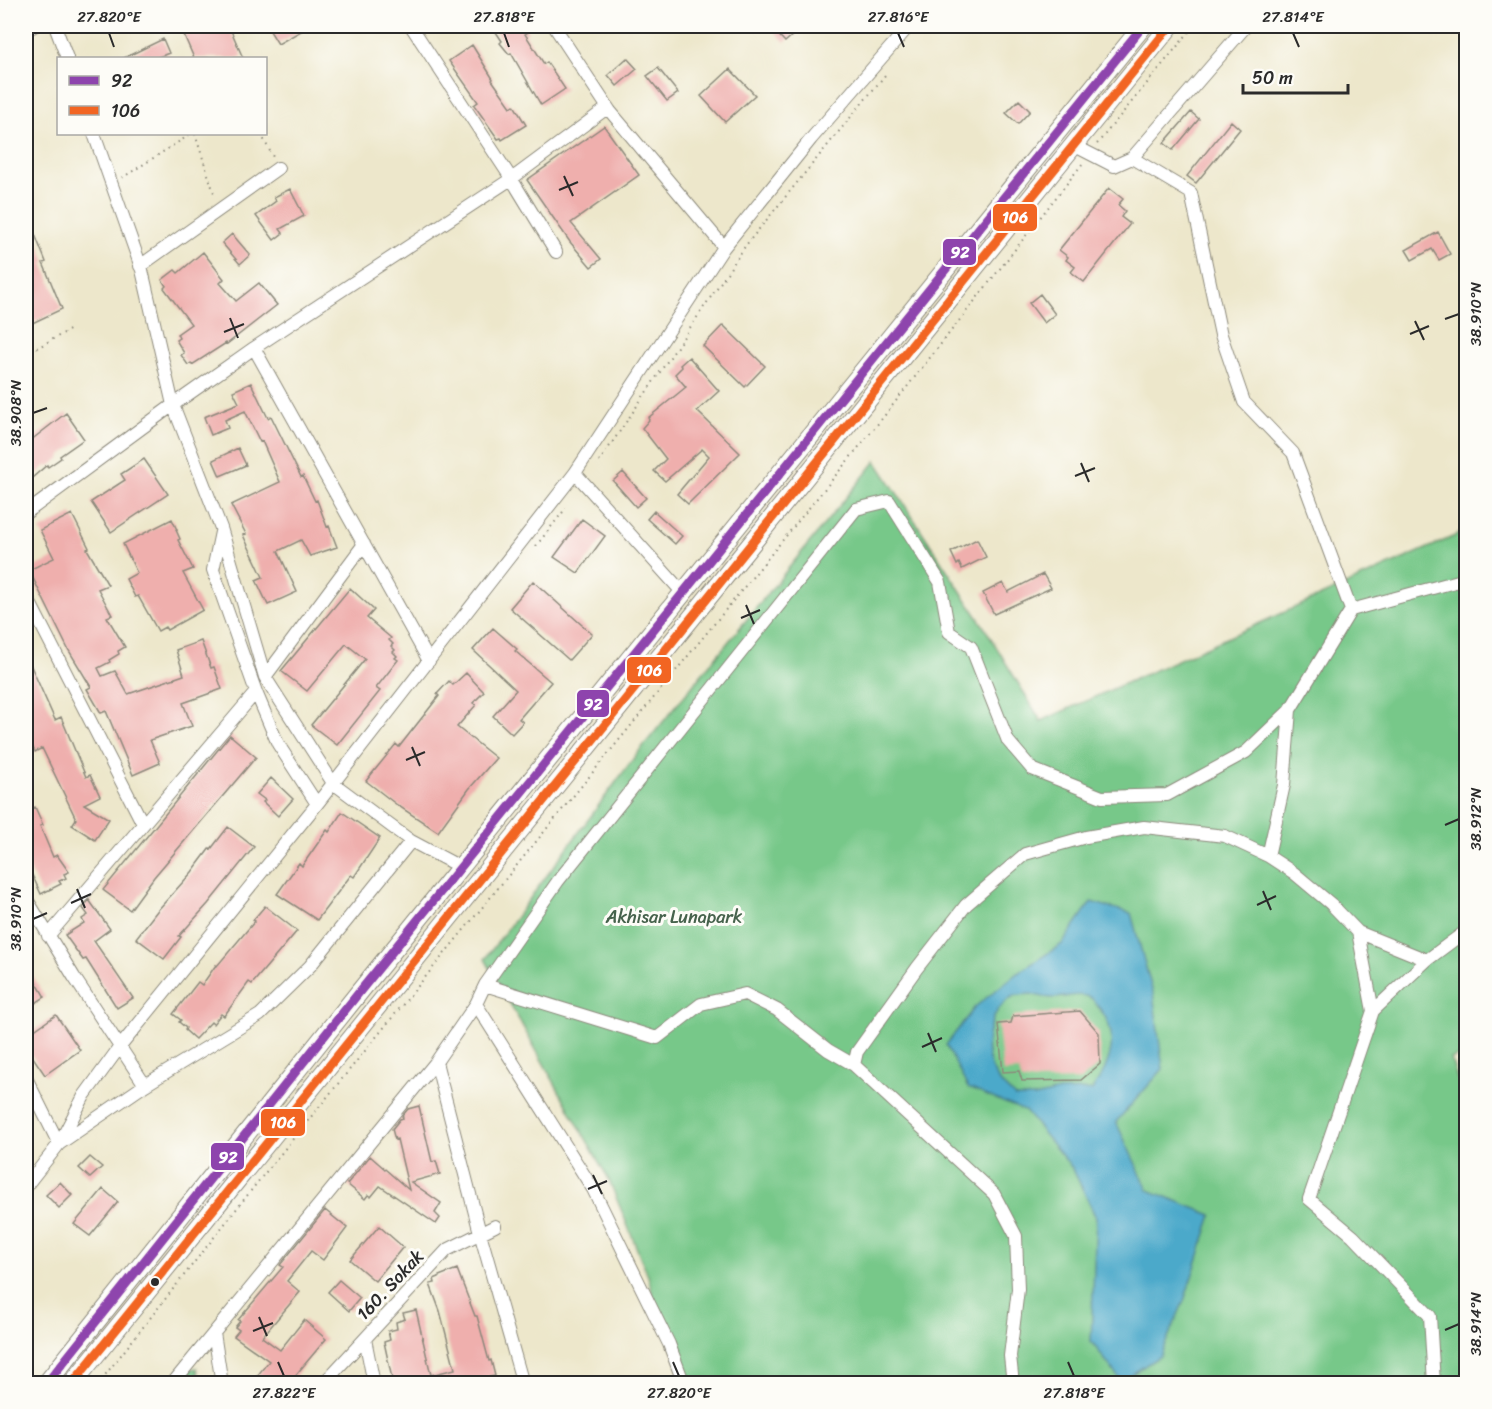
<svg xmlns="http://www.w3.org/2000/svg" width="1492" height="1409" font-family="Sriracha,sans-serif">
	<rect width="100%" height="100%" fill="#fdfcf7"/>
	<filter id="ink" filterUnits="userSpaceOnUse"><feTurbulence type="fractalNoise" baseFrequency=".0167" numOctaves="2"/><feDisplacementMap in="SourceGraphic" scale="12" xChannelSelector="R" yChannelSelector="G"/><feConvolveMatrix kernelMatrix="1 2 1 2 8 2 1 2 1" color-interpolation-filters="sRGB"/></filter>
	<filter id="wash" filterUnits="userSpaceOnUse"><feTurbulence type="fractalNoise" baseFrequency=".008" numOctaves="4" result="noise"/><feDisplacementMap in="SourceGraphic" scale="24" xChannelSelector="R" yChannelSelector="G"/><feGaussianBlur stdDeviation="1.35" result="paint"/><feColorMatrix in="noise" values="0 0 0 0 0 0 0 0 0 0 0 0 0 0 0 0 0 1.4 0 .05"/><feComposite in="paint" operator="in"/></filter>
	<g filter="url(#wash)">
		<rect width="100%" height="100%" fill="#ede7cb"/>
		<path fill="#77c889" stroke="#517a5a" stroke-width="1.5" d="M 876,461 L 986,630 L 1041,721 L 1466,531 L 1466,1053 L 1451,1059 L 1466,1106 L 1466,1383 L 690,1383 L 654,1301 L 648,1276 L 609,1180 L 485,959 L 636,755 Z
			M 197,1368 L 200,1383 L 179,1384 L 191,1369 Z"/>
		<path fill="#4ca9ca" stroke="#3c6a7a" stroke-width="1.5" fill-rule="evenodd" d="M 1091,902 L 1131,913 L 1153,993 L 1163,1069 L 1116,1122 L 1148,1190 L 1212,1215 L 1184,1301 L 1160,1356 L 1121,1381 L 1091,1341 L 1096,1218 L 1073,1169 L 1025,1111 L 968,1088 L 946,1045 L 975,1007 L 1016,974 L 1062,944 ZM 1031,994 C 1038,996 1046,998 1054,998 C 1065,998 1080,992 1091,998 C 1094,1000 1097,1006 1100,1009 C 1121,1036 1110,1066 1092,1090 L 1059,1091 L 1035,1097 L 1015,1097 C 1004,1087 994,1077 990,1063 C 983,1040 990,1010 1012,997 C 1017,994 1025,995 1031,994 Z"/>
		<g id="blocks">
			<path fill="#efafad" d="M 180,26 L 229,26 L 243,58 L 194,58 Z
				M 267,26 L 310,26 L 278,44 Z
				M 492,26 L 523,26 L 528,32 L 525,34 L 544,64 L 547,62 L 565,89 L 541,105 L 511,53 L 509,54 L 500,43 L 502,41 Z
				M 770,26 L 803,26 L 785,42 Z
				M 163,39 L 169,53 L 156,58 L 124,58 Z
				M 472,45 L 493,79 L 492,80 L 511,107 L 514,105 L 526,125 L 502,140 L 501,138 L 498,139 L 474,105 L 478,102 L 449,61 Z
				M 627,58 L 637,69 L 617,86 L 608,75 Z
				M 658,68 L 678,93 L 667,101 L 647,76 Z
				M 730,69 L 755,95 L 725,122 L 701,96 Z
				M 1019,100 L 1030,111 L 1018,124 L 1006,113 Z
				M 1191,112 L 1199,119 L 1173,150 L 1164,143 Z
				M 1231,121 L 1240,129 L 1196,183 L 1187,176 Z
				M 604,126 L 639,175 L 571,223 L 601,259 L 591,267 L 570,242 L 527,180 Z
				M 1109,188 L 1123,199 L 1118,205 L 1125,211 L 1121,217 L 1130,224 L 1084,282 L 1071,272 L 1075,267 L 1066,260 L 1068,257 L 1059,250 Z
				M 290,189 L 304,216 L 280,229 L 283,233 L 274,240 L 256,216 L 276,201 L 274,197 Z
				M 26,212 L 46,262 L 43,263 L 62,309 L 26,326 Z
				M 1438,232 L 1450,254 L 1439,260 L 1432,249 L 1412,260 L 1406,250 Z
				M 232,234 L 250,255 L 240,264 L 222,243 Z
				M 203,252 L 224,279 L 220,283 L 236,301 L 259,283 L 277,305 L 227,344 L 226,343 L 192,365 L 191,363 L 188,365 L 181,355 L 184,353 L 176,340 L 179,338 L 177,334 L 191,324 L 164,288 L 166,286 L 162,280 L 175,270 L 178,273 Z
				M 1040,294 L 1055,314 L 1044,323 L 1029,303 Z
				M 723,325 L 765,366 L 745,387 L 703,346 Z
				M 689,357 L 719,391 L 697,411 L 740,453 L 688,504 L 677,494 L 709,456 L 702,449 L 665,481 L 654,471 L 666,459 L 642,428 L 649,420 L 648,418 L 686,387 L 675,374 L 682,367 L 680,365 Z
				M 251,383 L 268,418 L 271,416 L 301,477 L 303,476 L 315,501 L 317,500 L 327,527 L 329,526 L 337,547 L 310,556 L 301,540 L 278,551 L 297,592 L 268,605 L 256,580 L 263,577 L 243,535 L 246,534 L 231,505 L 280,482 L 262,441 L 260,442 L 245,411 L 225,420 L 228,428 L 211,435 L 204,417 L 239,403 L 233,391 Z
				M 66,413 L 84,439 L 60,456 L 61,458 L 48,467 L 47,465 L 26,483 L 26,444 Z
				M 238,448 L 246,465 L 220,476 L 213,460 Z
				M 144,459 L 168,494 L 111,532 L 91,502 L 125,480 L 121,474 Z
				M 623,472 L 646,498 L 636,507 L 613,481 Z
				M 654,511 L 682,536 L 675,544 L 647,519 Z
				M 72,514 L 89,548 L 87,549 L 108,585 L 98,589 L 112,615 L 107,617 L 125,647 L 118,651 L 119,654 L 109,660 L 110,662 L 98,668 L 102,676 L 115,671 L 128,694 L 184,675 L 176,650 L 201,641 L 211,668 L 214,667 L 222,689 L 183,703 L 192,726 L 150,740 L 160,763 L 133,775 L 106,711 L 101,713 L 87,689 L 91,687 L 68,649 L 29,570 L 54,558 L 40,530 Z
				M 172,519 L 177,530 L 176,530 L 180,539 L 178,540 L 193,569 L 183,573 L 203,610 L 167,630 L 165,627 L 158,631 L 138,596 L 135,597 L 126,579 L 137,573 L 123,544 Z
				M 582,519 L 605,536 L 578,573 L 554,557 Z
				M 977,539 L 986,557 L 962,569 L 959,563 L 957,565 L 951,552 Z
				M 1043,574 L 1051,588 L 994,614 L 983,593 L 1003,583 L 1008,592 Z
				M 533,581 L 592,634 L 569,660 L 510,608 Z
				M 350,588 L 374,610 L 367,618 L 391,638 L 389,640 L 393,644 L 391,646 L 395,650 L 393,652 L 397,656 L 395,658 L 398,660 L 376,688 L 380,691 L 337,745 L 311,725 L 365,659 L 346,644 L 307,691 L 281,671 Z
				M 493,628 L 517,649 L 515,651 L 551,682 L 519,719 L 523,722 L 512,734 L 493,716 L 516,690 L 473,650 Z
				M 26,655 L 55,720 L 61,717 L 86,777 L 90,775 L 100,796 L 84,804 L 109,819 L 95,840 L 72,825 L 76,819 L 42,748 L 35,752 L 26,732 Z
				M 466,673 L 484,692 L 473,703 L 476,705 L 457,727 L 496,758 L 469,789 L 438,832 L 397,805 L 366,781 L 396,744 L 399,747 L 439,696 L 437,694 L 449,681 L 453,685 Z
				M 230,735 L 256,757 L 154,877 L 130,910 L 103,890 Z
				M 271,778 L 293,799 L 278,816 L 263,802 L 265,800 L 257,794 Z
				M 35,807 L 43,825 L 40,826 L 53,857 L 57,855 L 69,872 L 64,874 L 66,878 L 59,881 L 61,884 L 41,894 L 26,862 L 26,811 Z
				M 342,812 L 380,838 L 354,877 L 351,875 L 317,920 L 277,894 L 299,863 L 302,866 L 327,830 L 329,832 Z
				M 228,827 L 254,847 L 208,904 L 179,936 L 181,937 L 164,959 L 136,938 L 157,911 L 192,872 L 210,848 L 211,849 Z
				M 89,900 L 110,929 L 94,941 L 133,998 L 117,1008 L 86,959 L 83,960 L 65,935 L 84,923 L 82,919 L 88,915 L 83,908 Z
				M 265,906 L 297,931 L 252,984 L 249,982 L 224,1016 L 221,1014 L 213,1024 L 211,1022 L 195,1039 L 185,1030 L 186,1028 L 179,1022 L 181,1020 L 173,1014 L 198,982 L 202,985 L 216,965 L 217,966 L 255,921 L 253,920 Z
				M 26,965 L 45,997 L 26,1009 Z
				M 1080,1011 L 1099,1033 L 1100,1064 L 1081,1080 L 1022,1081 L 1019,1071 L 1003,1072 L 998,1024 L 1011,1023 L 1013,1016 Z
				M 56,1015 L 80,1050 L 45,1075 L 26,1047 L 26,1036 Z
				M 419,1106 L 432,1162 L 436,1161 L 440,1174 L 411,1182 L 441,1203 L 435,1213 L 440,1218 L 436,1224 L 380,1186 L 371,1197 L 368,1195 L 365,1199 L 347,1184 L 370,1156 L 409,1190 L 397,1139 L 395,1140 L 392,1129 L 400,1119 L 403,1118 L 402,1116 L 408,1109 Z
				M 90,1157 L 102,1167 L 90,1178 L 79,1168 Z
				M 60,1182 L 72,1195 L 59,1208 L 46,1195 Z
				M 103,1189 L 118,1202 L 90,1236 L 74,1224 Z
				M 325,1210 L 347,1228 L 323,1260 L 311,1251 L 287,1281 L 300,1292 L 262,1337 L 280,1350 L 304,1320 L 326,1339 L 289,1383 L 267,1383 L 257,1376 L 269,1361 L 234,1336 L 239,1330 L 235,1327 L 240,1321 L 238,1320 L 283,1267 L 280,1265 Z
				M 379,1226 L 403,1247 L 375,1281 L 350,1260 Z
				M 457,1269 L 475,1316 L 477,1316 L 489,1361 L 491,1360 L 495,1376 L 489,1377 L 490,1383 L 393,1383 L 384,1342 L 390,1340 L 388,1331 L 397,1329 L 396,1322 L 405,1319 L 403,1313 L 416,1310 L 431,1375 L 455,1369 L 440,1311 L 430,1284 L 435,1283 L 434,1279 L 439,1277 L 439,1276 Z
				M 339,1280 L 360,1298 L 349,1311 L 328,1292 Z"/>
		</g>
	</g>
	<g filter="url(#ink)">
		<use href="#blocks" fill-opacity="0" stroke="#8c897b" stroke-width="1.5"/>
		<g fill="none" stroke-linecap="round" stroke-linejoin="round">
			<defs>
				<path id="minor" d="M 55,26 L 67,58
					M 411,26 L 511,178 L 556,252
					M 554,26 L 610,111 L 724,247
					M 26,30 L 34,26
					M 94,134 L 142,270 L 173,405 L 221,528 L 265,677 L 333,783 L 411,841 L 460,867
					M 1073,145 L 1114,166 L 1132,158 L 1246,26
					M 1132,158 L 1191,193 L 1221,335 L 1244,402 L 1293,453 L 1351,610
					M 140,266 L 278,168
					M 254,348 L 429,661
					M 575,473 L 683,593
					M 26,513 L 173,405 L 254,348 L 514,177 L 603,111 L 610,111
					M 221,532 L 213,570 L 256,692 L 278,744 L 317,804
					M 26,595 L 143,824
					M 265,677 L 364,544
					M 1268,856 L 1284,785 L 1290,710
					M 26,898 L 74,977 L 145,1085
					M 1358,932 L 1427,960
					M 48,936 L 256,692
					M 485,985 L 558,881 L 856,509 L 889,501 L 940,582 L 949,632 L 971,647 L 1008,741 L 1032,769 L 1102,797 L 1167,795 L 1246,752 L 1290,710 L 1351,610 L 1466,579
					M 476,1004 L 593,1189 L 669,1344 L 684,1384
					M 436,1062 L 480,1233 L 523,1384
					M 854,1065 L 857,1052 L 917,968 L 966,905 L 1025,854 L 1086,837 L 1144,827 L 1225,836 L 1268,856 L 1294,873 L 1331,904 L 1358,932 L 1373,1011
					M 26,1078 L 59,1144 L 145,1085 L 260,1015 L 310,966 L 411,841
					M 26,1186 L 59,1144 L 84,1096 L 119,1048 L 317,804 L 575,473 L 724,247 L 811,139 L 909,26
					M 214,1333 L 222,1384
					M 365,1339 L 374,1384
					M 172,1384 L 436,1062 L 476,1004 L 485,985 L 657,1038 L 701,1004 L 745,994 L 777,1010 L 828,1050 L 854,1065 L 994,1194 L 1016,1236 L 1018,1289 L 1010,1356 L 1013,1384
					M 323,1384 L 447,1250 L 495,1226
					M 1434,1384 L 1430,1316 L 1353,1236 L 1309,1199 L 1373,1011 L 1427,960 L 1466,931"/>
				<path id="primary" d="M 46,1384 L 361,990 L 1143,26
					M 72,1384 L 1170,26"/>
			</defs>
			<use href="#minor" stroke="#8c897b" stroke-width="14"/>
			<use href="#primary" stroke="#8c897b" stroke-width="20"/>
			<path stroke="#8c897b" stroke-width="2" stroke-dasharray="1.5 4.5" stroke-linecap="butt" d="M 195,134 L 215,196
				M 261,134 L 273,157
				M 1097,144 L 1194,26
				M 122,178 L 191,134
				M 26,354 L 73,328
				M 599,462 L 746,245 L 886,74
				M 536,546 L 566,508
				M 98,1384 L 261,1178 L 885,415 L 1083,163"/>
			<use href="#minor" stroke="#fff" stroke-width="12"/>
			<use href="#primary" stroke="#fff" stroke-width="18"/>
			<defs>
				<path id="bus-1" d="M 46,1384 L 361,990 L 1143,26"/>
				<path id="bus-2" d="M 72,1384 L 1170,26"/>
			</defs>
			<use href="#bus-1" stroke="#fdfcf7" stroke-width="14"/>
			<use href="#bus-2" stroke="#fdfcf7" stroke-width="14"/>
			<use href="#bus-1" stroke="#8e44ad" stroke-width="9"/>
			<use href="#bus-2" stroke="#f26522" stroke-width="9"/>
		</g>
	</g>
	<path fill="none" stroke="#2b2b2b" stroke-width="2" d="M 109,33 L 114,47M 504,33 L 509,47M 898,33 L 904,47M 1293,33 L 1299,47M 564,176 L 573,196M 559,190 L 578,182M 230,318 L 238,338M 1445,319 L 1459,314M 1415,321 L 1424,340M 224,332 L 244,324M 1410,334 L 1429,326M 33,413 L 47,408M 1081,463 L 1089,482M 1075,476 L 1095,468M 746,605 L 754,624M 741,618 L 760,610M 412,747 L 420,766M 406,760 L 425,752M 1445,825 L 1459,819M 77,889 L 85,908M 1263,891 L 1271,910M 71,903 L 91,894M 1257,905 L 1276,896M 33,919 L 47,913M 928,1033 L 936,1052M 922,1047 L 942,1038M 593,1175 L 602,1194M 588,1189 L 607,1181M 259,1317 L 267,1336M 1445,1330 L 1459,1324M 253,1331 L 273,1323M 278,1362 L 284,1376M 673,1362 L 679,1376M 1068,1362 L 1074,1376"/>
	<circle fill="#2b2b2b" stroke="#fdfcf7" stroke-width="2" cx="155" cy="1282" r="5"/>
	<g text-anchor="middle" stroke-width="6" stroke-linejoin="round" paint-order="stroke">
		<g font-size="18" fill="#46624c" stroke="#fdfcf7">
			<text x="674" y="923">Akhisar Lunapark</text>
		</g>
		<g font-size="18" fill="#2b2b2b" stroke="#fdfcf7">
			<text transform="translate(390 1285) rotate(-47)" y="6">160. Sokak</text>
		</g>
	</g>
	<g stroke="#fdfcf7" stroke-width="2">
		<rect x="992" y="203" width="46" height="29" rx="6" fill="#f26522"/>
		<rect x="942" y="238" width="35" height="28" rx="6" fill="#8e44ad"/>
		<rect x="626" y="656" width="46" height="28" rx="6" fill="#f26522"/>
		<rect x="576" y="689" width="34" height="29" rx="6" fill="#8e44ad"/>
		<rect x="260" y="1108" width="46" height="29" rx="6" fill="#f26522"/>
		<rect x="210" y="1142" width="35" height="29" rx="6" fill="#8e44ad"/>
	</g>
	<g font-size="16" text-anchor="middle" font-weight="bold" fill="#fff">
		<text x="1015" y="223">106</text>
		<text x="960" y="258">92</text>
		<text x="649" y="676">106</text>
		<text x="593" y="710">92</text>
		<text x="283" y="1128">106</text>
		<text x="228" y="1163">92</text>
	</g>
	<rect width="1492" height="1409" fill="none" stroke="#fdfcf7" stroke-width="66"/>
	<rect x="57" y="57" width="210" height="78" fill="#fdfcf7" stroke="#a9a8a5" stroke-width="1.5"/>
	<rect x="69" y="76" width="30" height="9" fill="#8e44ad" stroke="#a9a8a5" stroke-width="1.5"/>
	<text x="111" y="87" font-size="18" fill="#2b2b2b">92</text>
	<rect x="69" y="106" width="30" height="9" fill="#f26522" stroke="#a9a8a5" stroke-width="1.5"/>
	<text x="111" y="117" font-size="18" fill="#2b2b2b">106</text>
	<path d="M1243 84v9h105v-9" fill="none" stroke="#2b2b2b" stroke-width="3"/>
	<text x="1252" y="84" font-size="18" fill="#2b2b2b" stroke="#fdfcf7" stroke-width="4.5" paint-order="stroke">50 m</text>
	<rect x="33" y="33" width="1426" height="1343" fill="none" stroke="#2b2b2b" stroke-width="2"/>
	<g font-size="15" text-anchor="middle" fill="#2b2b2b">
		<text x="109" y="22">27.820°E</text>
		<text x="504" y="22">27.818°E</text>
		<text x="898" y="22">27.816°E</text>
		<text x="1293" y="22">27.814°E</text>
		<text transform="translate(1476 314) rotate(-90)" y="5">38.910°N</text>
		<text transform="translate(16 413) rotate(-90)" y="5">38.908°N</text>
		<text transform="translate(1476 819) rotate(-90)" y="5">38.912°N</text>
		<text transform="translate(16 919) rotate(-90)" y="5">38.910°N</text>
		<text transform="translate(1476 1324) rotate(-90)" y="5">38.914°N</text>
		<text x="284" y="1398">27.822°E</text>
		<text x="679" y="1398">27.820°E</text>
		<text x="1074" y="1398">27.818°E</text>
	</g>
</svg>
